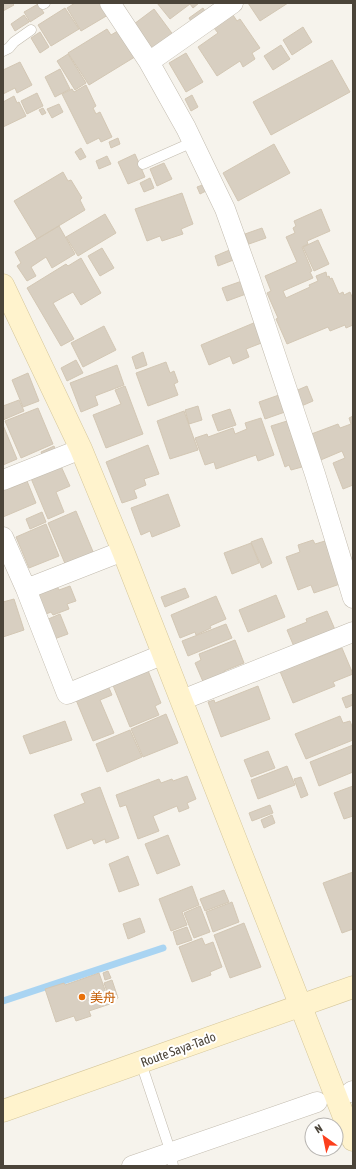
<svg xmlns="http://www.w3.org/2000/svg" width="356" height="1169" font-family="'Asap Condensed','Noto Sans JP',sans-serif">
	<rect width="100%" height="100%" fill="#f6f3ec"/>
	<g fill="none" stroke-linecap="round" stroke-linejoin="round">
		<path stroke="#a9d4f2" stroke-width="7" d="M 3,1001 L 163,948"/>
	</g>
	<path fill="#d8cfc1" stroke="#d3c7b4" d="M 3,3 L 12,3 L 14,5 L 3,11 Z
		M 75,3 L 100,3 L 108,15 L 81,31 L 67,8 Z
		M 157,3 L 199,3 L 193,8 L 190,4 L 170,19 Z
		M 248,3 L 288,3 L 260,21 Z
		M 38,4 L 44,13 L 30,22 L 24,12 Z
		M 65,8 L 79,29 L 51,46 L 38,25 Z
		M 203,8 L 208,16 L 194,26 L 189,18 Z
		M 154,9 L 174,36 L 154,51 L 134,24 Z
		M 24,15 L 29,22 L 15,31 L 11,24 Z
		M 233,15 L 237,21 L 240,19 L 260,48 L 252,53 L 255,59 L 243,67 L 240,61 L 217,76 L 198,47 L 218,33 L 214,28 Z
		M 303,27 L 312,42 L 292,55 L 283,40 Z
		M 107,29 L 111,35 L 121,29 L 138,55 L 89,85 L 68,53 Z
		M 40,32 L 49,47 L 40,53 L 31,38 Z
		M 281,45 L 290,59 L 273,70 L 264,56 Z
		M 186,53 L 203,82 L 186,92 L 169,63 Z
		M 68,54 L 86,83 L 75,90 L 57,61 Z
		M 332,60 L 350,92 L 271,135 L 253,102 Z
		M 20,62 L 32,85 L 17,93 L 15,88 L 3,94 L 3,70 Z
		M 60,69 L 70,89 L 55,97 L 45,77 Z
		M 86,85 L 96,106 L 93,108 L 96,114 L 100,112 L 112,137 L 101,142 L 99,138 L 87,144 L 62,94 L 72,89 L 74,92 Z
		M 37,93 L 43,106 L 27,114 L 21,101 Z
		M 192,95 L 198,107 L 191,111 L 185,99 Z
		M 14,96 L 17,103 L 19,102 L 26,116 L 3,127 L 3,102 Z
		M 59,104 L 63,112 L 52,118 L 47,109 Z
		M 43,108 L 46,113 L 42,115 L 39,110 Z
		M 118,138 L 120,144 L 111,148 L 109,142 Z
		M 274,144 L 290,173 L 238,201 L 223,173 Z
		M 81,148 L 86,157 L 80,160 L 75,152 Z
		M 135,154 L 145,177 L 128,184 L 118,162 Z
		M 107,156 L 111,164 L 99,169 L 96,161 Z
		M 164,163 L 172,179 L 157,186 L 150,169 Z
		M 63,172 L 68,181 L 71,180 L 82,198 L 80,200 L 85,210 L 37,239 L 14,201 Z
		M 150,178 L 154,188 L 144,192 L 140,183 Z
		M 205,184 L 208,190 L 200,194 L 197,187 Z
		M 182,193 L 193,224 L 181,229 L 183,234 L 162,241 L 160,236 L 147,241 L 135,209 Z
		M 321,209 L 330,231 L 307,241 L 308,244 L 302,247 L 312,271 L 310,272 L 313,278 L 283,291 L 286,298 L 310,287 L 309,285 L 318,281 L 316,276 L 326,272 L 327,277 L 329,276 L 330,279 L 332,278 L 339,294 L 343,292 L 344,295 L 350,292 L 353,299 L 353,325 L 346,328 L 345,325 L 330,331 L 328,327 L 287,344 L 276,319 L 278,318 L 267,293 L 271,291 L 265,276 L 297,262 L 286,237 L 295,233 L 293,228 L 296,226 L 294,221 Z
		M 105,214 L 116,233 L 78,256 L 66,237 Z
		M 59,226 L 75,254 L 52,268 L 46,257 L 31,267 L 36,276 L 27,281 L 17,266 L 21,263 L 15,252 Z
		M 262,228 L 266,238 L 249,244 L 245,234 Z
		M 318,240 L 329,264 L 314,271 L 303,247 Z
		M 102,248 L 114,268 L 100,276 L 88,256 Z
		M 232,249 L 236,259 L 218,266 L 215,256 Z
		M 81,258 L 101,293 L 81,305 L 73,292 L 53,303 L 74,339 L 61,346 L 27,288 L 66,264 L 68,266 Z
		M 242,281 L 246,294 L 227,301 L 222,288 Z
		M 256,322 L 264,342 L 246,349 L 249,357 L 233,364 L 230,356 L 209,365 L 201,345 Z
		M 104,326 L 116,350 L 83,367 L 71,343 Z
		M 143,352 L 147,365 L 136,369 L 132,357 Z
		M 76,360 L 83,373 L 67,381 L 61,368 Z
		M 166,362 L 170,373 L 174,371 L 178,382 L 174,384 L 178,395 L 148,406 L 136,373 Z
		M 117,365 L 124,385 L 95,396 L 98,405 L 81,412 L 70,383 Z
		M 28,373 L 39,401 L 23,407 L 12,380 Z
		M 125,386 L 143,434 L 106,448 L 93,415 L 121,404 L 115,390 Z
		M 307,386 L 313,401 L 299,407 L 293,392 Z
		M 279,395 L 285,412 L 265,419 L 259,402 Z
		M 19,400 L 24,411 L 3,420 L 3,406 Z
		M 198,406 L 202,420 L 189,424 L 185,410 Z
		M 38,408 L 53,444 L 21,458 L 5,421 Z
		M 230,409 L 236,425 L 218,431 L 212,415 Z
		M 184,411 L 198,450 L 170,459 L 157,421 Z
		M 353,416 L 353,485 L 343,489 L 333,463 L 345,458 L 342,451 L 316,462 L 306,436 L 338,424 L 340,428 L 351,424 L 349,418 Z
		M 261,418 L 274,455 L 258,461 L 256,455 L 216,469 L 214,462 L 205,465 L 195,438 L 207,434 L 208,437 L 233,428 L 235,434 L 247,429 L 245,423 Z
		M 287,421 L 302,467 L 291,470 L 289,465 L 285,467 L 271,426 Z
		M 3,425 L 17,459 L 3,465 Z
		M 148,445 L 159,474 L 144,479 L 146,485 L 134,490 L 137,498 L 122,503 L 106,462 Z
		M 54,446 L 57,453 L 44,459 L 41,452 Z
		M 60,464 L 70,486 L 56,492 L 64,512 L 48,519 L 30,476 Z
		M 27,481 L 36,503 L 3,517 L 3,485 L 8,483 L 11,488 Z
		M 168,494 L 180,526 L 152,537 L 150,531 L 141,535 L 131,508 Z
		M 76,511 L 94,554 L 66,566 L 48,523 Z
		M 42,512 L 46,522 L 30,529 L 26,519 Z
		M 46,524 L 59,556 L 29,568 L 16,537 Z
		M 262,538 L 272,563 L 262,568 L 251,542 Z
		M 313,540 L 315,544 L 325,541 L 340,584 L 314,593 L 311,585 L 298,590 L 286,557 L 300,552 L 298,545 Z
		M 251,543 L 259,563 L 232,574 L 224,553 Z
		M 56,584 L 59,590 L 70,586 L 76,601 L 67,604 L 69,609 L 53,615 L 51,612 L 41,616 L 32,593 Z
		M 185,588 L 189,597 L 165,607 L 161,597 Z
		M 276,595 L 285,617 L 248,632 L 239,610 Z
		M 216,596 L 226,619 L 210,626 L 211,628 L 196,635 L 195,632 L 180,638 L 171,615 Z
		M 14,599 L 24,630 L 3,637 L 3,602 Z
		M 327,611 L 336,632 L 295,649 L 287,630 L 307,622 L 306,619 Z
		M 60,614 L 68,634 L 54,639 L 46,620 Z
		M 226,624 L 232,638 L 188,656 L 182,641 Z
		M 235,640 L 244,663 L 224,671 L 226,675 L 204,684 L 195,663 L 201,660 L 199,654 Z
		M 342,648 L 353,674 L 333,682 L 335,686 L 293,703 L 279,669 L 317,653 L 319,657 Z
		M 147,668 L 161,703 L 155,706 L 159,715 L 130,727 L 112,683 Z
		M 106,681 L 112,695 L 100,700 L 114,733 L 93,741 L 74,695 Z
		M 258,686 L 270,719 L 221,737 L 208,702 L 214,700 L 215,703 Z
		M 353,694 L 353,705 L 346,708 L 342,698 Z
		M 166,714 L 178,743 L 143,757 L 131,729 Z
		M 340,716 L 343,723 L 350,721 L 353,729 L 353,740 L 306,759 L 295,734 Z
		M 65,721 L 72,740 L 30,754 L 23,736 Z
		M 130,730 L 142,757 L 107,772 L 96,744 Z
		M 353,745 L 353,772 L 319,786 L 310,762 Z
		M 268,751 L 275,768 L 251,777 L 244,760 Z
		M 287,766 L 295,785 L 258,799 L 251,780 Z
		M 187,776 L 196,799 L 187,803 L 189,808 L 179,812 L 177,806 L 153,816 L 159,831 L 138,839 L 126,805 L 120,807 L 116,795 L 159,779 L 161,783 L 172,779 L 173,781 Z
		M 301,777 L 308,795 L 301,798 L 294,779 Z
		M 353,786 L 353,816 L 344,819 L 334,793 Z
		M 100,787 L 119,838 L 106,843 L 105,839 L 94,844 L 92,839 L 67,849 L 54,815 L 85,803 L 81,794 Z
		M 270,805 L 273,813 L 252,821 L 249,813 Z
		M 272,815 L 275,823 L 264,828 L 261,820 Z
		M 168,835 L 180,865 L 157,874 L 145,844 Z
		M 128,856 L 139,885 L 119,892 L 109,864 Z
		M 353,872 L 353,929 L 342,933 L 323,883 Z
		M 192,886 L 199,905 L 182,912 L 187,925 L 171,931 L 159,899 Z
		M 224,890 L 229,902 L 205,911 L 200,899 Z
		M 232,902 L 239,922 L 213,932 L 206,912 Z
		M 200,906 L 210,932 L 194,938 L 184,913 Z
		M 140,918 L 145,932 L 128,939 L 123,924 Z
		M 244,923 L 261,967 L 230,978 L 214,935 Z
		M 187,927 L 192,940 L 177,945 L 173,932 Z
		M 202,938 L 205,945 L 213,942 L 222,967 L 210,972 L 211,975 L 192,982 L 179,947 Z
		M 108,971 L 111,978 L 105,980 L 103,973 Z
		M 99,973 L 110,1004 L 89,1011 L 91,1016 L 76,1021 L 74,1016 L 56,1022 L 45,989 L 64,983 L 65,985 Z
		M 112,980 L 118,998 L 110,1000 L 104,983 Z"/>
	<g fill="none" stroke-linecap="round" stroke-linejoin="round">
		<defs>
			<path id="lane" d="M 43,4 L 45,3
				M 3,51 L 9,48 L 14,42 L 31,30
				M 143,164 L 193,142
				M 141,1063 L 171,1153 L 173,1166"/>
			<path id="street" d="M 110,3 L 149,62 L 186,128 L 225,209 L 249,276 L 315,474 L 353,598
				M 149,62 L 233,3
				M 3,480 L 81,449
				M 3,537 L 26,589 L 67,694 L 164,654
				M 26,589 L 123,551
				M 182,700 L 353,632
				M 351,1092 L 353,1091
				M 132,1166 L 317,1102"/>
			<path id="secondary" d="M 3,285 L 81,449 L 123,551 L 353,1140
				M 3,1111 L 353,987"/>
		</defs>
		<use href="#lane" stroke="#c2bbae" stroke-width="11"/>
		<use href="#street" stroke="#c2bbae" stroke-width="21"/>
		<use href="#secondary" stroke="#d6c79b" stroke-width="23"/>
		<use href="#lane" stroke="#fff" stroke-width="10"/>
		<use href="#street" stroke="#fff" stroke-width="20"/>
		<use href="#secondary" stroke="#fff3cd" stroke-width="22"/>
	</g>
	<circle fill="#e8710a" stroke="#fff" stroke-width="1.5" cx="82" cy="997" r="4"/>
	<g text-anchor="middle" stroke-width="4" stroke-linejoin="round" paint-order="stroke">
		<g font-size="13" fill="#c56008" stroke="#fff" text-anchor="start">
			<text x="90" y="1002">美舟</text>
		</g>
		<g font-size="13" fill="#4b4439" stroke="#fff">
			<text transform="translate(178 1049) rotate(-20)" y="5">Route Saya-Tado</text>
		</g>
	</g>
	<rect width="356" height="1169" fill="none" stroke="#4b4439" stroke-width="8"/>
	<g transform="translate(324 1137) rotate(327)"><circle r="19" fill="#ffffff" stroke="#b7b4b0"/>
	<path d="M0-3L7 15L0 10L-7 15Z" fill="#fc3f1d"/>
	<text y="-6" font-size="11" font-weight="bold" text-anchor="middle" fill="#4b4439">N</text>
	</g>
</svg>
